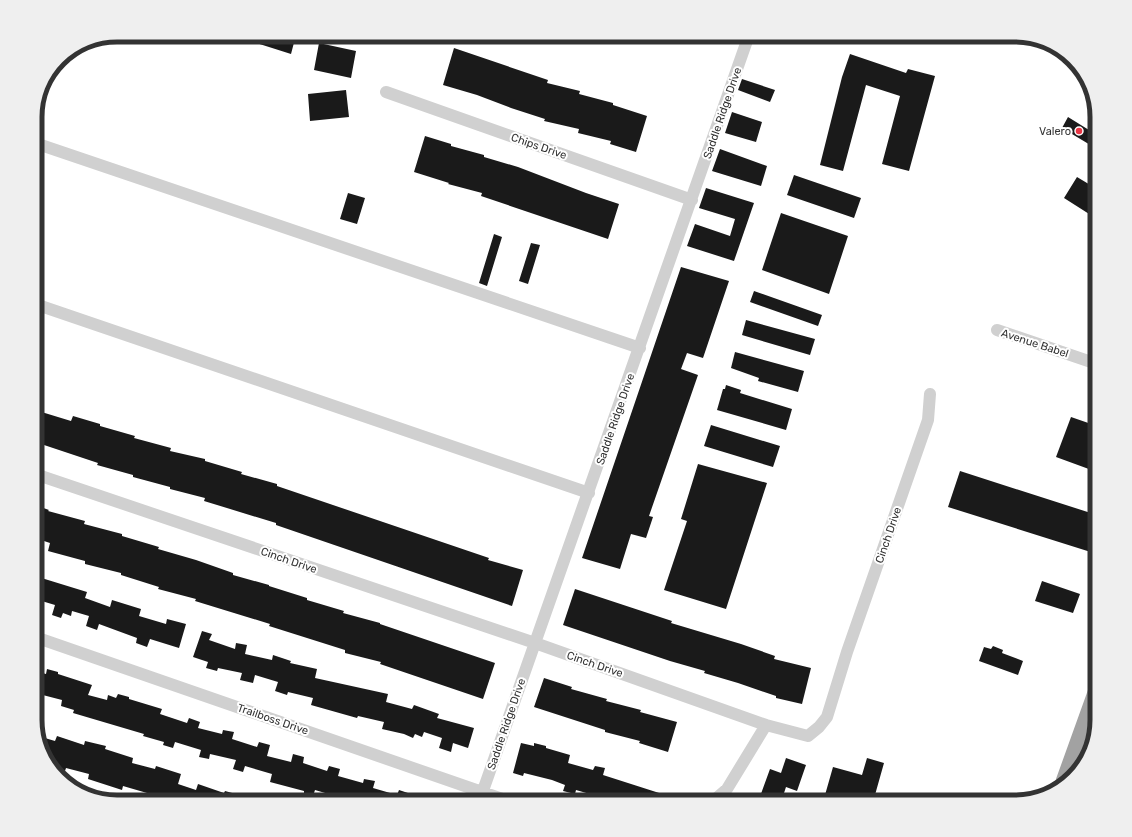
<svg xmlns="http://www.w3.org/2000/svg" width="1132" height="837" font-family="Rubik,sans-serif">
	<rect width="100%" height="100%" fill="#fff"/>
	<path fill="#1a1a1a" d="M 237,35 L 296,35 L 291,54 L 237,37 Z
		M 319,43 L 356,51 L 351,78 L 314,70 Z
		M 454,48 L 548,80 L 547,83 L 580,91 L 579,94 L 613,103 L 613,105 L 647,116 L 636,152 L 610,144 L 611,141 L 578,133 L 579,129 L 544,121 L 545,119 L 511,108 L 477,95 L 443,85 Z
		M 850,54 L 906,73 L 908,69 L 935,76 L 909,171 L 882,164 L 900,96 L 866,85 L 843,171 L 820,165 L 842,77 Z
		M 742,79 L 775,90 L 770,102 L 738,90 Z
		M 346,90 L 349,117 L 310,121 L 308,94 Z
		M 732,112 L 762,122 L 756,142 L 725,133 Z
		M 1068,117 L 1097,135 L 1097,149 L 1062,128 Z
		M 425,136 L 451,144 L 451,146 L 484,155 L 484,157 L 518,167 L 586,193 L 619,204 L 608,239 L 481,196 L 482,193 L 448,184 L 449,183 L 414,172 Z
		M 720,149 L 767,166 L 761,186 L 712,171 Z
		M 794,175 L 861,198 L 854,218 L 787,195 Z
		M 1077,177 L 1097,189 L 1097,219 L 1064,198 Z
		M 706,188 L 754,203 L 734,261 L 687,246 L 695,224 L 730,236 L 735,219 L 699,208 Z
		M 348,193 L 365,198 L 357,224 L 340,219 Z
		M 781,213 L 848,236 L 829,294 L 762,270 Z
		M 494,234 L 502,237 L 487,286 L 479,283 Z
		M 531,243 L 540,245 L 528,284 L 519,281 Z
		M 681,267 L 729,281 L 703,358 L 687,353 L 681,369 L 698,375 L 649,516 L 653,517 L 646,538 L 631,534 L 620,569 L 582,558 Z
		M 754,291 L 822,315 L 818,326 L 750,302 Z
		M 746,320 L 815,339 L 810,355 L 742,335 Z
		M 735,352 L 804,371 L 798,392 L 758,381 L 759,378 L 731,368 Z
		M 726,385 L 741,390 L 740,393 L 792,409 L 786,430 L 717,410 L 723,389 L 725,389 Z
		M 35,410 L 71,421 L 73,416 L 100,424 L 100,426 L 135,436 L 134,438 L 171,448 L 170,451 L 205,459 L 205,461 L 242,472 L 241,474 L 277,484 L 277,486 L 489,558 L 488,560 L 523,570 L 512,606 L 276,525 L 276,523 L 204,501 L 205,498 L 170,489 L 170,487 L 133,477 L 133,475 L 97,465 L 98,463 L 35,442 Z
		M 1071,417 L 1097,426 L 1097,472 L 1056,457 Z
		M 711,425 L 780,446 L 773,467 L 704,446 Z
		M 698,464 L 767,483 L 726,609 L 664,590 L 687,521 L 681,519 Z
		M 960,471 L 1097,515 L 1097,554 L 948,507 Z
		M 35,505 L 49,510 L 48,511 L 85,521 L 84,524 L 122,534 L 122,536 L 159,547 L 158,549 L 196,560 L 233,573 L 233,575 L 269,585 L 269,586 L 307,598 L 307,600 L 344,611 L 343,613 L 380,623 L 380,624 L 495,663 L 483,699 L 380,664 L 381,662 L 345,653 L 345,650 L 269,626 L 270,624 L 195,601 L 196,599 L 158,589 L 159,587 L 121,575 L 121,573 L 85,564 L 85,561 L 48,551 L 50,543 L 35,538 Z
		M 35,576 L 87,592 L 85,598 L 110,607 L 112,600 L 141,609 L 139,616 L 166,624 L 167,619 L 186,624 L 179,648 L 150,639 L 147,647 L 136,643 L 137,638 L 99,624 L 97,630 L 86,626 L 89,616 L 72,611 L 71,616 L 63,613 L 61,618 L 52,615 L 55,605 L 35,599 Z
		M 1042,581 L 1080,594 L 1073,613 L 1035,601 Z
		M 575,589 L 672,621 L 671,623 L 741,644 L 775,656 L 774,659 L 811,668 L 802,704 L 776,698 L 776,696 L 738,683 L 704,673 L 705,671 L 670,661 L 563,625 Z
		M 202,631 L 212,634 L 209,640 L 235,649 L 236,643 L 247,645 L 245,654 L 272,660 L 273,655 L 291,661 L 290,663 L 317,669 L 315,678 L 388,694 L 386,702 L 412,709 L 414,705 L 439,714 L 437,718 L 474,728 L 468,748 L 453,743 L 451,752 L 439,748 L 442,738 L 424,732 L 422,737 L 415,734 L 413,738 L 404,734 L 382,729 L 384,722 L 358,716 L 357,718 L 311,705 L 313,698 L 288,692 L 287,695 L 275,691 L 278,682 L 255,675 L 253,683 L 240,680 L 242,673 L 218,668 L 217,671 L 206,668 L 208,662 L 193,657 Z
		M 993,646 L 1003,650 L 1002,653 L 1023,661 L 1018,675 L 979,661 L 984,647 L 991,649 Z
		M 47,669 L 58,672 L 58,674 L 92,685 L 88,695 L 107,700 L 108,695 L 116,698 L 118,694 L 129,697 L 129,699 L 162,709 L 160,714 L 187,723 L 189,718 L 200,722 L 198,728 L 222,734 L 223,730 L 234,732 L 232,739 L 257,747 L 259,742 L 270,745 L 267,756 L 291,762 L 293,754 L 304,757 L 303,763 L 327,771 L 329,766 L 340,769 L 338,776 L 363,783 L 364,779 L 375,781 L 373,788 L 397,795 L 399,790 L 429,800 L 429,802 L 341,802 L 342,798 L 315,790 L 313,796 L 304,793 L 304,791 L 270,782 L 272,774 L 245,766 L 243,772 L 233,769 L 236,760 L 210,754 L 209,759 L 199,757 L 201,750 L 175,742 L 173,748 L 163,745 L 164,742 L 143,736 L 144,734 L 73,713 L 74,710 L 61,706 L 62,700 L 35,693 L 35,671 L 46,674 Z
		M 544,678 L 572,687 L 571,689 L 607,699 L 606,701 L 641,710 L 640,712 L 677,722 L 668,752 L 639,743 L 640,741 L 605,732 L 605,730 L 534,707 Z
		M 38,736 L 55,741 L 57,736 L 84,745 L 85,741 L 106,746 L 105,749 L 133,758 L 132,763 L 155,769 L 156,766 L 181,774 L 178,784 L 196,790 L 198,784 L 224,793 L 225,791 L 254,799 L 253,802 L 159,802 L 160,798 L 147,793 L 123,786 L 122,790 L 88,779 L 89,774 L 66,768 L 65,771 L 55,767 L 56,763 L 46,760 Z
		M 521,743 L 534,746 L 534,743 L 546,746 L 546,748 L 570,755 L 568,763 L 593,770 L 595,766 L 605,768 L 603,775 L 681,800 L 680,802 L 599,802 L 600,797 L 576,790 L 575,794 L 563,791 L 565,785 L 552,780 L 524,773 L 523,776 L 513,773 Z
		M 786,758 L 806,765 L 797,791 L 786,787 L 781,802 L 758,802 L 770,769 L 781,773 Z
		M 867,758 L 884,763 L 873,802 L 823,802 L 833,767 L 862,775 Z"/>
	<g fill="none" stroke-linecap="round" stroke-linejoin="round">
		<path stroke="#d0d0d0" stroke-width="12" d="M 386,92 L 692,200
			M 35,143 L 640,348
			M 35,304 L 589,493
			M 997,330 L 1097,364
			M 35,474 L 535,643 L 766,725 L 808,736 L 819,727 L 827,717 L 847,652 L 928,420 L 930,394
			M 35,637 L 511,802
			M 479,802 L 749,35
			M 712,802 L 727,789 L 766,725"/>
		<path stroke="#a2a2a2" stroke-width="19" d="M 1065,782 L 1097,693"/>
	</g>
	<circle fill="#e93645" stroke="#fff" stroke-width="1.5" cx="1079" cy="131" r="4"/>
	<g text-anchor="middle" stroke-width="4" stroke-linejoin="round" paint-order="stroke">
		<g font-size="11" fill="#333" stroke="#fff">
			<text transform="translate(722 113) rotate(-71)" y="4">Saddle Ridge Drive</text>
			<text transform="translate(539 146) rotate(19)" y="4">Chips Drive</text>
			<text transform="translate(1035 343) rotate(18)" y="4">Avenue Babel</text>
			<text transform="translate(615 419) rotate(-71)" y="4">Saddle Ridge Drive</text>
			<text transform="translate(888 535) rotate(-71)" y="4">Cinch Drive</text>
			<text transform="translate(289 560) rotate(19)" y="4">Cinch Drive</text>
			<text transform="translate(595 664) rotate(19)" y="4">Cinch Drive</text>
			<text transform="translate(273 719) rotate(19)" y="4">Trailboss Drive</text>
			<text transform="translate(506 724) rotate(-71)" y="4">Saddle Ridge Drive</text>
		</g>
		<g font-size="11" fill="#333" stroke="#fff" text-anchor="end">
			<text x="1071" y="135">Valero</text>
		</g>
	</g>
	<path d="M0 0H1132V837H0ZM117 42H1015A75 75 0 0 1 1090 117V720A75 75 0 0 1 1015 795H117A75 75 0 0 1 42 720V117A75 75 0 0 1 117 42Z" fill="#efefef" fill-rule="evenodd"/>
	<path fill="none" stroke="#333" stroke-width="5" d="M117 42H1015A75 75 0 0 1 1090 117V720A75 75 0 0 1 1015 795H117A75 75 0 0 1 42 720V117A75 75 0 0 1 117 42Z"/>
</svg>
